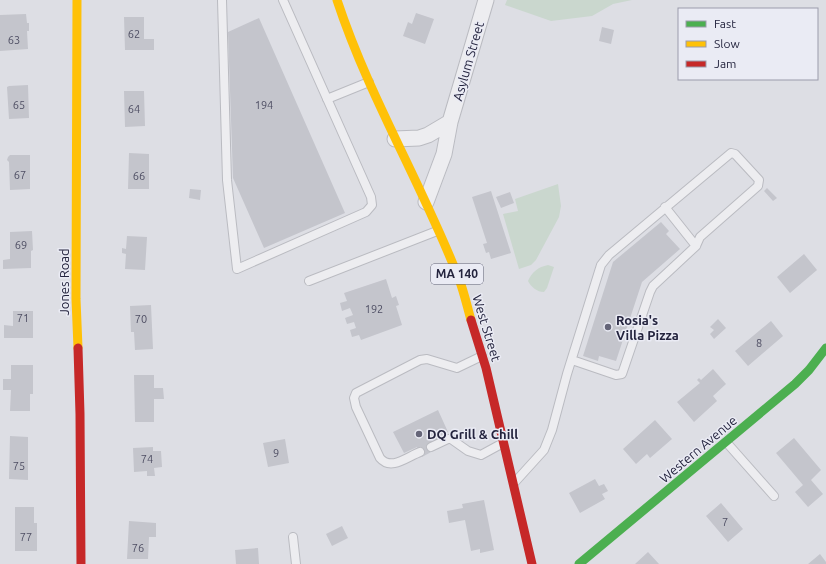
<svg xmlns="http://www.w3.org/2000/svg" width="826" height="564" font-family="Ubuntu,sans-serif">
	<rect width="100%" height="100%" fill="#dddee4"/>
	<path fill="#cad7ce" d="M 507,0 L 632,0 L 613,4 L 592,16 L 551,21 L 505,5 Z
		M 558,184 L 561,206 L 559,217 L 536,260 L 531,265 L 519,269 L 503,214 L 518,211 L 515,199 Z
		M 548,265 L 554,267 L 547,288 L 544,292 C 537,292 531,287 528,281 C 532,272 538,267 548,265 Z"/>
	<path fill="#c4c5cc" d="M 416,13 L 434,19 L 425,44 L 403,36 L 408,22 L 412,24 Z
		M 26,14 L 27,23 L 29,23 L 29,31 L 27,31 L 28,49 L 0,51 L 0,15 Z
		M 124,17 L 144,17 L 144,39 L 154,39 L 154,50 L 125,50 Z
		M 259,18 L 345,213 L 264,248 L 233,178 L 228,32 Z
		M 602,27 L 614,30 L 611,44 L 599,41 Z
		M 28,85 L 29,118 L 9,119 L 7,87 L 9,86 Z
		M 124,91 L 144,91 L 145,126 L 125,127 Z
		M 129,153 L 149,154 L 149,189 L 128,189 Z
		M 10,155 L 30,155 L 30,189 L 10,190 L 9,162 L 7,160 L 8,157 Z
		M 767,188 L 777,198 L 773,201 L 764,191 Z
		M 190,189 L 201,190 L 200,200 L 189,198 Z
		M 491,191 L 511,253 L 491,259 L 489,252 L 486,253 L 483,244 L 487,243 L 472,197 Z
		M 510,192 L 514,203 L 501,208 L 496,197 Z
		M 661,222 L 669,231 L 666,234 L 680,249 L 642,282 L 616,361 L 599,356 L 598,361 L 583,356 L 613,262 Z
		M 32,231 L 33,250 L 31,251 L 31,268 L 3,269 L 3,260 L 10,259 L 10,232 Z
		M 127,236 L 147,237 L 145,270 L 125,269 L 126,254 L 122,253 L 122,248 L 126,249 Z
		M 804,254 L 817,270 L 790,293 L 777,277 Z
		M 386,279 L 392,298 L 396,296 L 399,305 L 396,306 L 402,325 L 361,340 L 359,335 L 352,337 L 350,330 L 356,328 L 354,322 L 347,324 L 345,318 L 353,315 L 350,308 L 342,311 L 340,303 L 347,301 L 344,293 Z
		M 151,305 L 153,349 L 135,350 L 134,332 L 131,332 L 130,306 Z
		M 13,311 L 33,311 L 33,338 L 4,338 L 4,325 L 13,326 Z
		M 718,319 L 726,328 L 714,339 L 710,334 L 714,330 L 710,327 Z
		M 771,321 L 783,336 L 748,366 L 735,351 Z
		M 11,365 L 33,365 L 33,394 L 30,394 L 30,411 L 10,411 L 11,390 L 3,390 L 3,379 L 11,379 Z
		M 713,369 L 726,384 L 713,396 L 717,401 L 694,422 L 677,402 L 700,383 L 697,380 L 699,378 L 701,380 Z
		M 134,375 L 154,375 L 154,388 L 163,388 L 164,399 L 154,399 L 154,422 L 135,422 Z
		M 438,410 L 448,432 L 440,436 L 441,439 L 429,444 L 433,451 L 422,457 L 417,447 L 404,453 L 393,432 Z
		M 655,420 L 672,439 L 650,458 L 647,454 L 636,464 L 623,449 Z
		M 10,436 L 28,437 L 28,480 L 9,479 Z
		M 794,438 L 821,470 L 811,480 L 823,494 L 808,507 L 795,492 L 803,485 L 776,453 Z
		M 285,439 L 289,463 L 268,467 L 263,443 Z
		M 153,447 L 153,451 L 161,451 L 162,467 L 154,468 L 155,476 L 147,476 L 147,471 L 134,472 L 133,448 Z
		M 595,479 L 599,486 L 604,484 L 608,491 L 602,494 L 605,499 L 580,513 L 569,493 Z
		M 484,500 L 494,550 L 480,553 L 480,549 L 471,551 L 465,520 L 449,523 L 447,511 L 463,508 L 462,504 Z
		M 721,503 L 743,529 L 728,542 L 706,516 Z
		M 15,507 L 34,507 L 34,523 L 37,523 L 37,551 L 15,551 Z
		M 129,521 L 156,523 L 156,537 L 149,537 L 148,559 L 127,559 Z
		M 342,526 L 348,538 L 332,546 L 326,534 Z
		M 258,548 L 259,564 L 236,564 L 235,550 Z
		M 648,552 L 659,564 L 635,564 Z
		M 820,554 L 826,562 L 826,564 L 808,564 Z"/>
	<g fill="none" stroke-linecap="round" stroke-linejoin="round">
		<defs>
			<path id="lane" d="M 222,0 L 227,180 L 237,269 L 366,212 L 372,205 L 371,197 L 283,0
				M 327,99 L 369,82
				M 665,207 L 696,246
				M 309,281 L 437,231
				M 727,443 L 774,496
				M 431,447 L 448,439 L 451,439 L 468,451 L 481,455 L 503,443
				M 420,452 C 407,457 391,471 380,458 L 356,407 L 354,398 L 356,393 L 420,360 L 427,359 L 457,368 L 482,356
				M 515,482 L 544,450 L 552,430 L 567,374 L 601,265 L 609,255 L 731,153 L 735,154 L 759,180 L 758,186 L 700,237 L 696,246 L 653,286 L 650,292 L 622,374 L 616,375 L 572,360
				M 293,537 L 296,564"/>
			<path id="street" d="M 395,139 L 419,138 L 428,135 L 450,122
				M 426,202 L 444,154 L 450,122 L 486,0"/>
		</defs>
		<use href="#lane" stroke="#babbc1" stroke-width="10"/>
		<use href="#street" stroke="#babbc1" stroke-width="17"/>
		<use href="#lane" stroke="#ededf0" stroke-width="8"/>
		<use href="#street" stroke="#ededf0" stroke-width="15"/>
		<path stroke="#4caf50" stroke-width="9" d="M 579,564 L 795,384 L 809,370 L 826,348"/>
		<path stroke="#ffc107" stroke-width="9" d="M 77,0 L 76,299 L 78,348
			M 337,0 C 369,97 422,184 459,279 C 464,292 467,306 471,320"/>
		<path stroke="#c62828" stroke-width="9" d="M 471,320 L 486,368 L 532,564
			M 78,348 L 80,414 L 81,564"/>
	</g>
	<g fill="#656578" stroke="#eaebf4" stroke-width="1.5">
		<circle cx="608" cy="327" r="4"/>
		<circle cx="419" cy="434" r="4"/>
	</g>
	<g text-anchor="middle" stroke-width="3" stroke-linejoin="round" paint-order="stroke">
		<g font-size="11" fill="#4e4e63">
			<text x="134" y="38">62</text>
			<text x="14" y="44">63</text>
			<text x="19" y="109">65</text>
			<text x="264" y="109">194</text>
			<text x="134" y="113">64</text>
			<text x="20" y="179">67</text>
			<text x="139" y="180">66</text>
			<text x="21" y="249">69</text>
			<text x="374" y="313">192</text>
			<text x="23" y="322">71</text>
			<text x="141" y="323">70</text>
			<text x="759" y="347">8</text>
			<text x="276" y="457">9</text>
			<text x="147" y="463">74</text>
			<text x="19" y="470">75</text>
			<text x="725" y="526">7</text>
			<text x="26" y="541">77</text>
			<text x="138" y="552">76</text>
		</g>
		<rect fill="#eaebf4" stroke="#5f6075" stroke-width="1" x="431" y="264" width="52" height="20" rx="3"/>
		<g font-size="12" font-weight="bold" fill="#24243e">
			<text x="457" y="278">MA 140</text>
		</g>
		<g font-size="13" fill="#24243e" stroke="#eaebf4">
			<text transform="translate(468 61) rotate(-74)" y="5">Asylum Street</text>
			<text transform="translate(64 282) rotate(-90)" y="5">Jones Road</text>
			<text transform="translate(487 328) rotate(73)" y="5">West Street</text>
			<text transform="translate(698 449) rotate(-40)" y="5">Western Avenue</text>
		</g>
		<g font-size="13" font-weight="bold" fill="#24243e" stroke="#eaebf4" text-anchor="start">
			<text x="616" y="325">Rosia's<tspan x="616" dy="15">Villa Pizza</tspan></text>
			<text x="427" y="439">DQ Grill &amp; Chill</text>
		</g>
	</g>
	<rect x="678" y="8" width="140" height="72" fill="#eaebf4" stroke="#9b9bab"/>
	<rect x="686" y="21" width="20" height="6" fill="#4caf50" stroke="#9b9bab"/>
	<text x="714" y="28" font-size="12" fill="#24243e">Fast</text>
	<rect x="686" y="41" width="20" height="6" fill="#ffc107" stroke="#9b9bab"/>
	<text x="714" y="48" font-size="12" fill="#24243e">Slow</text>
	<rect x="686" y="61" width="20" height="6" fill="#c62828" stroke="#9b9bab"/>
	<text x="714" y="68" font-size="12" fill="#24243e">Jam</text>
</svg>
